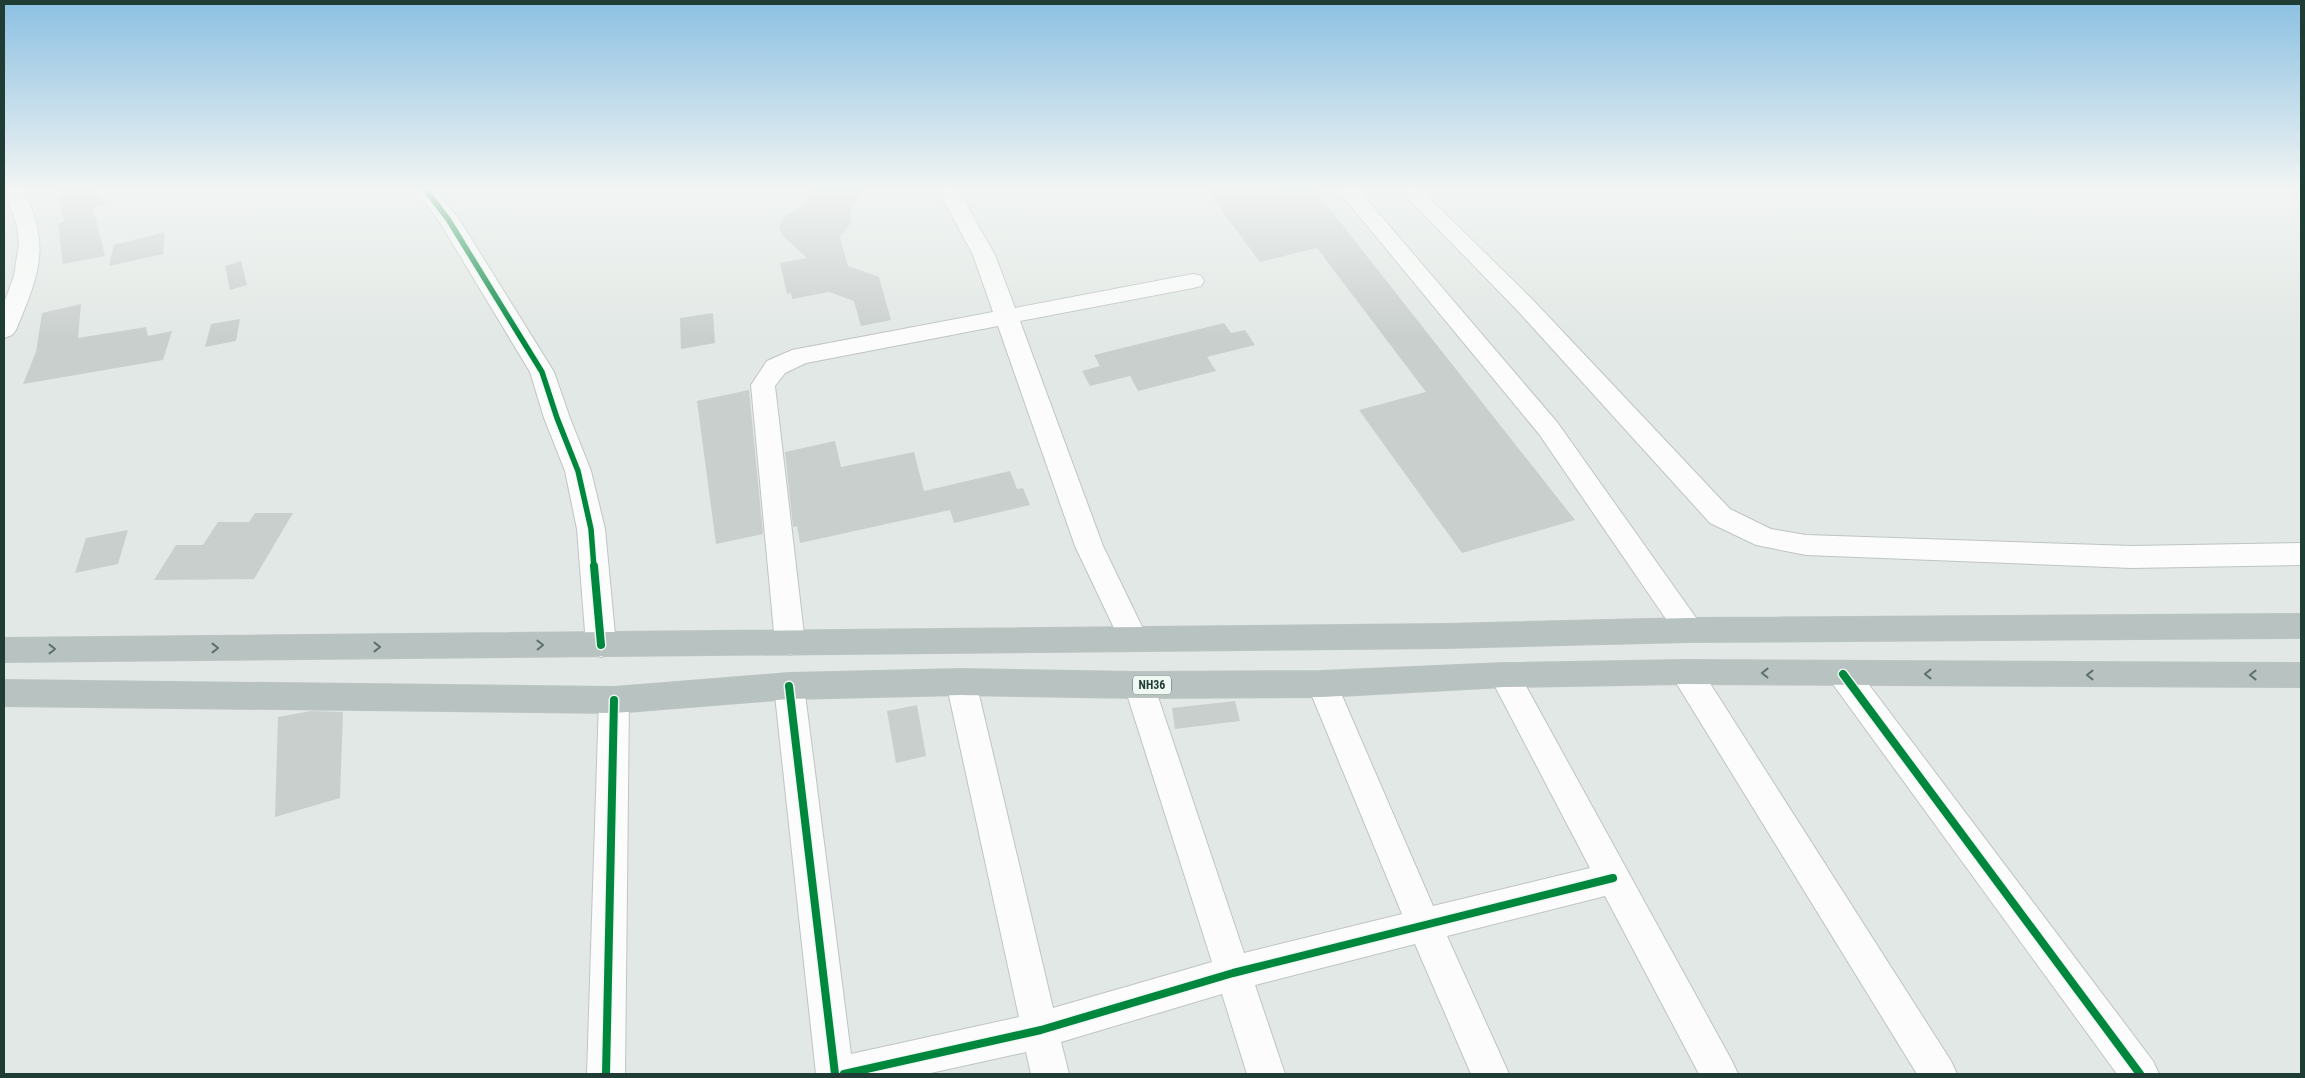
<svg xmlns="http://www.w3.org/2000/svg" width="2305" height="1078" font-family="'Roboto Condensed',sans-serif">
	<rect width="100%" height="100%" fill="#e2e8e5"/>
	<path fill="#c9cfcd" d="M 58,188 L 88,188 L 107,204 L 93,207 L 105,256 L 63,264 L 58,224 L 64,222 Z
		M 815,188 L 864,188 L 850,210 L 851,223 L 840,237 L 848,266 L 879,277 L 891,320 L 861,326 L 854,301 L 829,292 L 792,299 L 791,293 L 787,294 L 780,263 L 807,258 L 783,236 L 779,227 L 785,216 L 802,206 Z
		M 1205,188 L 1313,188 L 1575,520 L 1462,553 L 1359,410 L 1426,392 L 1317,248 L 1260,262 Z
		M 165,232 L 163,254 L 109,266 L 114,245 Z
		M 241,261 L 247,285 L 230,290 L 225,266 Z
		M 81,304 L 78,338 L 146,327 L 148,336 L 172,331 L 163,360 L 23,384 L 36,352 L 42,313 Z
		M 713,313 L 715,343 L 681,349 L 680,318 Z
		M 240,319 L 236,341 L 205,347 L 211,324 Z
		M 1224,323 L 1231,333 L 1245,330 L 1255,345 L 1207,357 L 1216,371 L 1138,391 L 1130,376 L 1090,386 L 1082,371 L 1100,366 L 1094,355 Z
		M 749,390 L 763,534 L 716,544 L 697,401 Z
		M 835,441 L 841,467 L 914,452 L 924,491 L 1010,471 L 1017,489 L 1023,488 L 1030,505 L 954,523 L 950,510 L 800,543 L 797,526 L 793,527 L 785,452 Z
		M 255,513 L 293,513 L 254,579 L 154,580 L 176,545 L 203,545 L 218,522 L 249,522 Z
		M 128,530 L 118,564 L 75,573 L 86,538 Z
		M 1235,701 L 1240,721 L 1175,729 L 1172,708 Z
		M 917,705 L 926,756 L 896,763 L 887,711 Z
		M 311,711 L 343,712 L 340,798 L 275,817 L 278,717 Z"/>
	<g fill="none" stroke-linecap="round" stroke-linejoin="round">
		<defs>
			<path id="minor" d="M 4,188 L 22,188 C 52,246 39,274 16,330 L 12,335 L 4,338 L 4,303 L 14,276 L 19,243 L 17,226 Z
				M 414,188 L 434,188 L 459,219 L 554,372 L 570,418 L 591,471 L 605,529 L 616,645 L 611,653 L 601,657 L 591,653 L 586,645 L 577,529 L 565,471 L 544,418 L 530,372 L 439,221 Z
				M 937,188 L 957,188 L 995,255 L 1015,308 L 1193,274 L 1201,276 L 1204,281 L 1201,286 L 1193,288 L 1020,321 L 1103,546 L 1148,639 L 1143,647 L 1133,651 L 1123,647 L 1075,546 L 998,326 L 806,363 L 785,373 L 775,386 L 805,643 L 800,651 L 790,655 L 780,651 L 775,643 L 751,385 L 767,361 L 792,350 L 993,312 L 973,255 Z
				M 1336,188 L 1357,188 L 1557,422 L 1699,622 L 1704,630 L 1699,638 L 1689,642 L 1679,638 L 1539,434 Z
				M 1398,188 L 1419,188 L 1532,299 L 1730,509 L 1771,529 L 1806,535 L 2132,546 L 2301,543 L 2301,565 L 2132,568 L 1806,555 L 1756,545 L 1710,523 L 1516,309 Z
				M 1686,660 L 1697,663 L 1951,1061 L 1957,1074 L 1917,1074 L 1675,681 L 1671,672 L 1675,663 Z
				M 1843,662 L 1854,665 L 2153,1061 L 2159,1074 L 2117,1074 L 1832,683 L 1828,674 L 1832,665 Z
				M 1504,663 L 1515,666 L 1732,1061 L 1738,1074 L 1699,1074 L 1605,896 L 1447,936 L 1509,1074 L 1471,1074 L 1415,944 L 1255,985 L 1285,1074 L 1247,1074 L 1222,994 L 1061,1042 L 1069,1074 L 1031,1074 L 1026,1052 L 926,1074 L 816,1074 L 774,686 L 778,677 L 789,673 L 800,677 L 804,686 L 851,1054 L 1019,1017 L 946,682 L 950,673 L 961,669 L 972,673 L 976,682 L 1053,1008 L 1212,962 L 1124,685 L 1128,676 L 1139,672 L 1150,676 L 1154,685 L 1244,953 L 1402,914 L 1307,684 L 1311,675 L 1322,671 L 1333,675 L 1337,684 L 1433,906 L 1590,868 L 1489,675 L 1493,666 Z
				M 614,687 L 625,691 L 629,700 L 625,1074 L 587,1074 L 599,700 L 603,691 Z"/>
			<path id="highway" d="M 2301,614 L 2301,638 L 1689,642 L 1445,648 L 4,662 L 4,638 L 1445,624 L 1689,618 Z
				M 1686,660 L 2301,663 L 2301,687 L 1686,684 L 1504,687 L 1322,697 L 1139,698 L 961,695 L 789,699 L 614,713 L 4,706 L 4,680 L 614,687 L 789,673 L 961,669 L 1139,672 L 1322,671 L 1504,663 Z"/>
		</defs>
		<use href="#minor" stroke="#bfc5c2" stroke-width="2"/>
		<use href="#highway" stroke="#bbc5c2" stroke-width="2"/>
		<use href="#minor" fill="#fbfcfb" fill-rule="evenodd"/>
		<use href="#highway" fill="#b8c2c0" fill-rule="evenodd"/>
		<defs>
			<path id="cycleway-far1" d="M 424,188 L 448,219 L 542,372 L 557,418 L 578,471 L 591,529 L 594,568"/>
			<path id="cycleway" d="M 594,566 L 601,645
				M 1843,674 L 2140,1074
				M 789,686 L 835,1074
				M 606,1074 L 614,700
				M 844,1074 L 1041,1030 L 1233,973 L 1613,878"/>
		</defs>
		<use href="#cycleway-far1" stroke="#f0f8f4" stroke-width="8"/>
		<use href="#cycleway" stroke="#f0f8f4" stroke-width="11"/>
		<use href="#cycleway-far1" stroke="#00873e" stroke-width="5.5"/>
		<use href="#cycleway" stroke="#00873e" stroke-width="8"/>
	</g>
	<defs><path id="oneway-chevron" d="M-2-3.5L2.5 0L-2 3.5" fill="none" stroke-width="1.6" stroke-linecap="round" stroke-linejoin="round" transform="scale(1.25)"/></defs>
	<g stroke="#5c726d">
		<use href="#oneway-chevron" transform="translate(540 645) rotate(-1)"/>
		<use href="#oneway-chevron" transform="translate(377 647)"/>
		<use href="#oneway-chevron" transform="translate(215 648)"/>
		<use href="#oneway-chevron" transform="translate(52 649)"/>
		<use href="#oneway-chevron" transform="translate(1765 673) rotate(-179)"/>
		<use href="#oneway-chevron" transform="translate(1928 674) rotate(-180)"/>
		<use href="#oneway-chevron" transform="translate(2090 675) rotate(-180)"/>
		<use href="#oneway-chevron" transform="translate(2253 675) rotate(-180)"/>
	</g>
	<linearGradient id="sky" x2="0" y2="1"><stop stop-color="#8bc0e2"/><stop offset="0.56" stop-color="#f2f5f3"/><stop offset="1" stop-color="#f2f5f3" stop-opacity="0"/></linearGradient>
	<rect width="2305" height="338" fill="url(#sky)"/>
	<g text-anchor="middle" stroke-width="4" stroke-linejoin="round" paint-order="stroke">
		<rect fill="#f0f8f4" stroke="#5e746e" stroke-width="1" x="1133" y="675.5" width="38" height="19" rx="4"/>
		<g font-size="12" font-weight="bold" fill="#1f3c35">
			<text x="1152" y="689">NH36</text>
		</g>
	</g>
	<rect width="2305" height="1078" fill="none" stroke="#1f3c35" stroke-width="10"/>
</svg>
